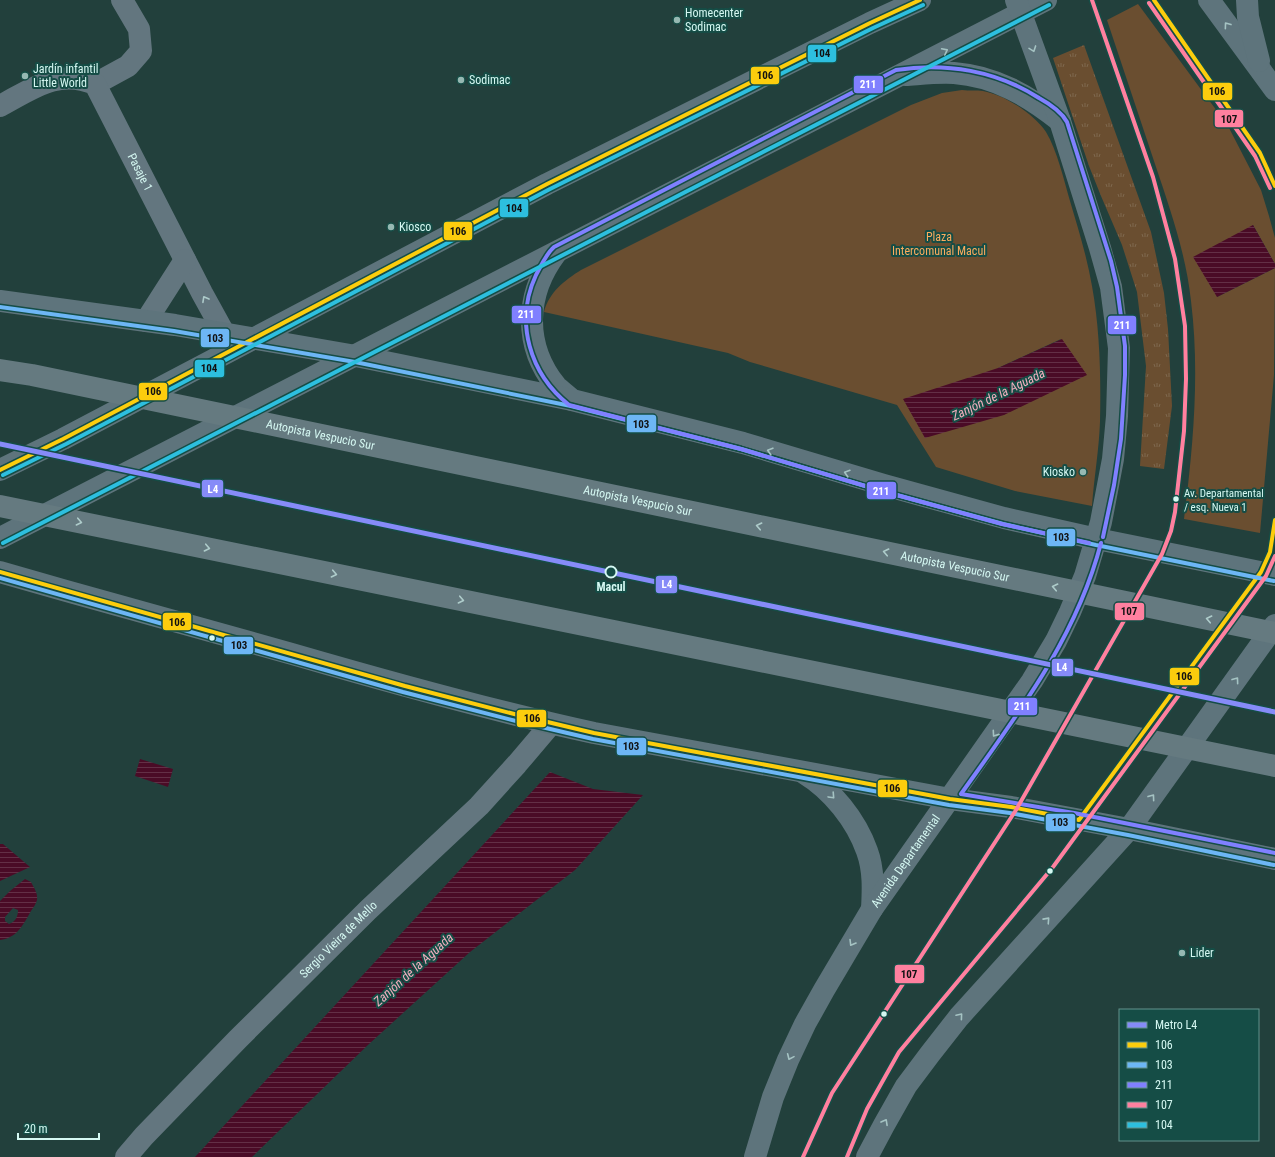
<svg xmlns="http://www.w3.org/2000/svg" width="1275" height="1157" font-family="'Roboto Condensed',sans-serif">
	<defs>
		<pattern id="grass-tufts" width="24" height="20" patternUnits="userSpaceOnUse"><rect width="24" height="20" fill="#6a4e30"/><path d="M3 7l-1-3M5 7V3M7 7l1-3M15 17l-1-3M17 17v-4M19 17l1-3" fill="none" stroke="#7e684e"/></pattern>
		<pattern id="water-rules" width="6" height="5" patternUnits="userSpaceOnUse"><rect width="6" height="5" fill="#4a0b26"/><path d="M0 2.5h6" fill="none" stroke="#632f46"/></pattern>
	</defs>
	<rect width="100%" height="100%" fill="#22403c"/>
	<path fill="url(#grass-tufts)" d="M 1084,45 L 1151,232 L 1164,293 L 1168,329 L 1172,406 L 1164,469 L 1140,466 L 1146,366 L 1137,292 L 1122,245 L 1101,196 L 1089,166 L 1053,58 Z"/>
	<path fill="#6a4e30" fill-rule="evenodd" d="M 1138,4 L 1228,126 L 1244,157 L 1261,190 L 1269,216 L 1275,238 L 1275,264 L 1253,225 L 1217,297 L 1275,268 L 1274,375 L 1260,533 L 1184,519 C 1193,447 1200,374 1191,301 C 1186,254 1170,209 1155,164 C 1139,116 1123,68 1107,20 Z
		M 962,90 C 969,91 977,90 983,91 C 1005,95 1034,114 1046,132 C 1057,150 1064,180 1070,201 C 1078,228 1087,257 1092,286 C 1100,330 1101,377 1100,422 C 1099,450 1094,478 1092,506 L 1015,491 L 936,467 L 897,405 L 750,362 L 728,353 L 544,312 C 549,292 565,280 581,270 L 911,105 L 942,93 ZM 1061,339 L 1004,415 L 998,368 Z"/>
	<path fill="url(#water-rules)" fill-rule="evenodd" d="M 1253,225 L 1275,264 L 1275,268 L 1217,297 L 1193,257 Z
		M 1062,339 L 1087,375 L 1004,415 L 925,438 L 903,399 L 998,368 Z
		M 140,759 L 173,769 L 168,787 L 135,776 Z
		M 550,772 L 593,789 L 643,795 L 575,870 L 470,952 L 369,1044 L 252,1157 L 195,1157 Z
		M 0,844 L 3,844 L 30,867 L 0,881 Z
		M 25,879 L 31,882 C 34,888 38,893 37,900 C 36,904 33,908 31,911 C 23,925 17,938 0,940 L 0,901 L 10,891 ZM 13,908 L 18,910 C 18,917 15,922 9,924 L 5,921 L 5,917 Z"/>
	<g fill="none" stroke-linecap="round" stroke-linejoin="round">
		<g stroke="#63767f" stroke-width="22">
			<path d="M 95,84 L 128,66 L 141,51 L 139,29 L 122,0"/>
			<path id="s1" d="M 0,106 C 32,89 58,68 95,84 L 202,293 L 224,333"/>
			<path d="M 146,321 L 185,260"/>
			<path id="s2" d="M 126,1157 L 144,1136 L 238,1039 L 368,910 L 479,806 L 517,764 L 551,724"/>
		</g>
		<g stroke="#5e747c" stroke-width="22">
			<path d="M 1209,0 L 1275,90"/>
			<path d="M 1247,0 L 1248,17 L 1259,61"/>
			<path d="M 905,75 C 921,74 938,72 954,73 C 995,76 1029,96 1060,121"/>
			<path d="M 556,253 C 525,294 523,345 556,386 C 561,391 567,395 572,400"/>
			<path d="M 0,301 L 175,325 L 356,356 L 572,400 L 743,443 L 884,485 L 1004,518 L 1097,539 L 1275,575"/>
			<path d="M 0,470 L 63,439 L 547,184 L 870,23 L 920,0"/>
			<path d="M 0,538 L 1046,0"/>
			<path d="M 0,572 C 97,600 194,627 292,654 C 392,683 492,711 594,733 L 950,799 L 1011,807 L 1129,829 L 1275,859"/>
			<path d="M 804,773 C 832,790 856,820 867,851 C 874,870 873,890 872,909"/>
			<path id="s3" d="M 755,1157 L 773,1097 L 788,1060 L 805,1024 L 824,990 L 872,909 L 1032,681 L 1056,641 L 1070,612 L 1085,576 L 1101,522 L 1113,459 L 1117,416 L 1119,348 L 1111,287 L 1100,248 L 1060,121 L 1016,0"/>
			<path d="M 867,1157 L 884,1125 L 906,1086 L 930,1054 L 959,1017 L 1129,829 L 1275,625"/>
		</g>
		<g stroke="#657a80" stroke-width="22">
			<path id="s4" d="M 0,370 L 32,375 L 1275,633"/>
			<path d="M 0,506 L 1275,766"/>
		</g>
		<defs>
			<path id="bus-1" d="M 1154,0 L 1260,153 L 1275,186
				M 0,470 L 63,439 L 547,184 L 870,23 L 920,0
				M 0,572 L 405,686 L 518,715 L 594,733 L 950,799 L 1011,807 L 1079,820 L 1261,572 L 1270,552 L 1275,520"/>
			<path id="bus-2" d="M 0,307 L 174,331 L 355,362 L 571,406 L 741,449 L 882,491 L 1003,524 L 1096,545 L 1274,581
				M 0,578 L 403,692 L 516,721 L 593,739 L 949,805 L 1010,813 L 1128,835 L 1274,865"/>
			<path id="bus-3" d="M 1089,543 L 1002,524 L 882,491 L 741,449 L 569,405 C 530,374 514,322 536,275 C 541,266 546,254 554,247 L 896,70 C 946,62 997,71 1039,98 C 1050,104 1061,111 1067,122 L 1111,261 L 1117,287 L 1125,346 L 1125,375 L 1121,439 L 1114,485 L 1103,537
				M 1101,543 C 1076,639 1017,715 961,794 L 1074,813 L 1275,853"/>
			<path id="bus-4" d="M 1149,3 L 1255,156 L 1270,188
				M 803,1157 L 832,1093 L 1016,810 L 1162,554 L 1171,531 L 1175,512 L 1184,431 L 1186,379 L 1185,326 L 1175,259 L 1153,177 L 1092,0
				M 847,1157 L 867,1109 L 899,1052 L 1053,867 L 1266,576 L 1275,556"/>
			<path id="bus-5" d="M 3,475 L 66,444 L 550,189 L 873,28 L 923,5
				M 3,543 L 1049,5"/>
		</defs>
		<use href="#bus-1" stroke="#154d46" stroke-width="7"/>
		<use href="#bus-2" stroke="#154d46" stroke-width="7"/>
		<use href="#bus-3" stroke="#154d46" stroke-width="7"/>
		<use href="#bus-4" stroke="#154d46" stroke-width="7"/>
		<use href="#bus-5" stroke="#154d46" stroke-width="7"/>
		<use href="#bus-1" stroke="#fccd0d" stroke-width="4"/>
		<use href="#bus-2" stroke="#6db6f5" stroke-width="4"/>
		<use href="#bus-3" stroke="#8080ff" stroke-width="4"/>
		<use href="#bus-4" stroke="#ff809f" stroke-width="4"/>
		<use href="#bus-5" stroke="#2dbfdf" stroke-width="4"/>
		<defs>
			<path id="metro-1" d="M 0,444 L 1275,712"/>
		</defs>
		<use href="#metro-1" stroke="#154d46" stroke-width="8"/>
		<use href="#metro-1" stroke="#868bf8" stroke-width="5"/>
	</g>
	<defs><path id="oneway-chevron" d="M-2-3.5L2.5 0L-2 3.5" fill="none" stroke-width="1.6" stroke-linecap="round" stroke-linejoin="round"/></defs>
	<g stroke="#a5c3c3">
		<use href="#oneway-chevron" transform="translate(1227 25) rotate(-126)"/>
		<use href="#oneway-chevron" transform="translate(1033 49) rotate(70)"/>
		<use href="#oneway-chevron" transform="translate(945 51) rotate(-27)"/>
		<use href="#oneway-chevron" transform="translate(770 451) rotate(-164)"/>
		<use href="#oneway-chevron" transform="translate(847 473) rotate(-163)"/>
		<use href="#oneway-chevron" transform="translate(1236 680) rotate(-54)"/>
		<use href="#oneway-chevron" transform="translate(995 734) rotate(125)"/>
		<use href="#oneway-chevron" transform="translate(832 796) rotate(47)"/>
		<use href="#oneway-chevron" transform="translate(1152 797) rotate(-54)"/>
		<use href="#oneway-chevron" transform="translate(1047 920) rotate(-48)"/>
		<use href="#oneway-chevron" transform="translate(852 943) rotate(121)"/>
		<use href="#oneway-chevron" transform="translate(960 1016) rotate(-50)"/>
		<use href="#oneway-chevron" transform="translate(790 1057) rotate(114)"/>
		<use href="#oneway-chevron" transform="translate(885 1122) rotate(-61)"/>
	</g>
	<use stroke="#adcaca" href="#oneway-chevron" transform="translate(205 299) rotate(-119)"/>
	<g stroke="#aeccca">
		<use href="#oneway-chevron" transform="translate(79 522) rotate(12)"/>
		<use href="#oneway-chevron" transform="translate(759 526) rotate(-168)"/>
		<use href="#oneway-chevron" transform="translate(207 548) rotate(12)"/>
		<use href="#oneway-chevron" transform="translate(886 552) rotate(-168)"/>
		<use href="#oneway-chevron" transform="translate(334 574) rotate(12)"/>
		<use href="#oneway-chevron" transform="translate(1055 587) rotate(-168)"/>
		<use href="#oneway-chevron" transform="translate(461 600) rotate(12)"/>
		<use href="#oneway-chevron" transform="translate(1209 619) rotate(-168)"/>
	</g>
	<g fill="#96b8b2" stroke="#154d46" stroke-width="1.5">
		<circle cx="677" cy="20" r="4"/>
		<circle cx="25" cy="76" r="4"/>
		<circle cx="461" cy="80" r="4"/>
		<circle cx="391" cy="227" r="4"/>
		<circle cx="1083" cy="472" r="4"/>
		<circle cx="1182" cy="953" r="4"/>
	</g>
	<g fill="#d5f8f2" stroke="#154d46" stroke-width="1.5">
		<circle cx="1176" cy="499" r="3.5"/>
		<circle cx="212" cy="638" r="3.5"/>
		<circle cx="1050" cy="871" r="3.5"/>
		<circle cx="884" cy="1014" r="3.5"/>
	</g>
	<circle fill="#154d46" stroke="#d5f8f2" stroke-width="2" cx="611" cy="572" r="5.5"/>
	<g text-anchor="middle" stroke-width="4" stroke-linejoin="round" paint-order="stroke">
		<g font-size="11" fill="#d5f8f2" stroke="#154d46" text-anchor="start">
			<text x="1184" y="497">Av. Departamental<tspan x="1184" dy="14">/ esq. Nueva 1</tspan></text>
		</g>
		<g font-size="12" fill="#d5f8f2" stroke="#154d46" text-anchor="start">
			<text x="685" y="17">Homecenter<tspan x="685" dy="14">Sodimac</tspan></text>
			<text x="33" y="73">Jardín infantil<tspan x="33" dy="14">Little World</tspan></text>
			<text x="469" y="84">Sodimac</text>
			<text x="399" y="231">Kiosco</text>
			<text x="1075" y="476" text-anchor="end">Kiosko</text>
			<text x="1190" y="957">Lider</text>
		</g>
		<g font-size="12" fill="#d5f8f2" stroke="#154d46">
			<text dy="4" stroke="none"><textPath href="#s1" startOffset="201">Pasaje 1</textPath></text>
			<text dy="4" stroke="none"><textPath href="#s4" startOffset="327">Autopista Vespucio Sur</textPath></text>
			<text dy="4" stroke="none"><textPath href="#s4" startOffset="651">Autopista Vespucio Sur</textPath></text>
			<text dy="4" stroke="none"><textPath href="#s4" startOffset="975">Autopista Vespucio Sur</textPath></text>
			<text dy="4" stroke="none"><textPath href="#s3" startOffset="334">Avenida Departamental</textPath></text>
			<text dy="4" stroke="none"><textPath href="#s2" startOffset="304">Sergio Vieira de Mello</textPath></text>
		</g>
		<g font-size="12" fill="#fdac5e" stroke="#154d46">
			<text x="939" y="241">Plaza<tspan x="939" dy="14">Intercomunal Macul</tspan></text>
		</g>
		<g font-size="12" font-weight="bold" fill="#d5f8f2" stroke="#154d46">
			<text x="611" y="591">Macul</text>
		</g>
		<g font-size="13" font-style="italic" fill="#f2afbf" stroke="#154d46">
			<text transform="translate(998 394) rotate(-26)" y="5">Zanjón de la Aguada</text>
			<text transform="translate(413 969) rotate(-42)" y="5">Zanjón de la Aguada</text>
		</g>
	</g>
	<g stroke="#154d46" stroke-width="1.5">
		<rect x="807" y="44" width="30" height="19" rx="4" fill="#2dbfdf"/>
		<rect x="750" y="66" width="30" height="19" rx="4" fill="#fccd0d"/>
		<rect x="853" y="75" width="31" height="19" rx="4" fill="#8080ff"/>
		<rect x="1202" y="82" width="31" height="19" rx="4" fill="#fccd0d"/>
		<rect x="1214" y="109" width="30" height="19" rx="4" fill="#ff809f"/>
		<rect x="499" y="198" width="30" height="20" rx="4" fill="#2dbfdf"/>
		<rect x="443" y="221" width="30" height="20" rx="4" fill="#fccd0d"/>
		<rect x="511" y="305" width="31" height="19" rx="4" fill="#8080ff"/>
		<rect x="1107" y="315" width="30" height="20" rx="4" fill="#8080ff"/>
		<rect x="200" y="328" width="30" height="20" rx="4" fill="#6db6f5"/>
		<rect x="194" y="359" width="31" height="19" rx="4" fill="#2dbfdf"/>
		<rect x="138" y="382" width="30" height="19" rx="4" fill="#fccd0d"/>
		<rect x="626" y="414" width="31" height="19" rx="4" fill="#6db6f5"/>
		<rect x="201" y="479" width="23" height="19" rx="4" fill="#868bf8"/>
		<rect x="866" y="481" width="31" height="19" rx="4" fill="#8080ff"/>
		<rect x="1046" y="528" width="30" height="19" rx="4" fill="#6db6f5"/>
		<rect x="655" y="575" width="23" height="19" rx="4" fill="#868bf8"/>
		<rect x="1114" y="602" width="31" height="19" rx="4" fill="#ff809f"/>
		<rect x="162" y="612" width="30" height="19" rx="4" fill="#fccd0d"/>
		<rect x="223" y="636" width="31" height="19" rx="4" fill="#6db6f5"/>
		<rect x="1051" y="658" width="23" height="19" rx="4" fill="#868bf8"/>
		<rect x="1169" y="667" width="31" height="19" rx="4" fill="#fccd0d"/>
		<rect x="1007" y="697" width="31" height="19" rx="4" fill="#8080ff"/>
		<rect x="516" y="709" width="31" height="19" rx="4" fill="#fccd0d"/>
		<rect x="616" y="737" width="31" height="19" rx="4" fill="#6db6f5"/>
		<rect x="877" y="779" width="31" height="19" rx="4" fill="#fccd0d"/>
		<rect x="1045" y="813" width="31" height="19" rx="4" fill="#6db6f5"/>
		<rect x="894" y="964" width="31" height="20" rx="4" fill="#ff809f"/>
	</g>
	<g font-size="11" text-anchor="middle" font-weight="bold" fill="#fff">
		<text x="868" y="88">211</text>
		<text x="526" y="318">211</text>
		<text x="1122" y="329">211</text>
		<text x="213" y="493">L4</text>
		<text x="881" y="495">211</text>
		<text x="667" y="588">L4</text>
		<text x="1062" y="671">L4</text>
		<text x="1022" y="710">211</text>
	</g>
	<g font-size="11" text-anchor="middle" font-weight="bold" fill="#111">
		<text x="822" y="57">104</text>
		<text x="765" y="79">106</text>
		<text x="1217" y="95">106</text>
		<text x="1229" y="123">107</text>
		<text x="514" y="212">104</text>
		<text x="458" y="235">106</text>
		<text x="215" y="342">103</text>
		<text x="209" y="372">104</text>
		<text x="153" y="395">106</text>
		<text x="641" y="428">103</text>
		<text x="1061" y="541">103</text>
		<text x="1129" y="615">107</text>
		<text x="177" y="626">106</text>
		<text x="239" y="649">103</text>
		<text x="1184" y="680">106</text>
		<text x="532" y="722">106</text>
		<text x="631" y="750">103</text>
		<text x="892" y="792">106</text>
		<text x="1060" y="826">103</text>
		<text x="909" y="978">107</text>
	</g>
	<rect x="1119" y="1009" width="140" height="132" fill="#154d46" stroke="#62918b"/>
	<rect x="1127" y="1022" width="20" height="6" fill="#868bf8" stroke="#62918b"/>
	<text x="1155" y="1029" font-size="12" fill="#d5f8f2">Metro L4</text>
	<rect x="1127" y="1042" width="20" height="6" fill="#fccd0d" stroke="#62918b"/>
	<text x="1155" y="1049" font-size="12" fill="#d5f8f2">106</text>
	<rect x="1127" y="1062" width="20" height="6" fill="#6db6f5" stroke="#62918b"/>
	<text x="1155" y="1069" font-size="12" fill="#d5f8f2">103</text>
	<rect x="1127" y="1082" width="20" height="6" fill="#8080ff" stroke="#62918b"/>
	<text x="1155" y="1089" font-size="12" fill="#d5f8f2">211</text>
	<rect x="1127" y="1102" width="20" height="6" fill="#ff809f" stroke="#62918b"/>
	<text x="1155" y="1109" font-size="12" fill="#d5f8f2">107</text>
	<rect x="1127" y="1122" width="20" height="6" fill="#2dbfdf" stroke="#62918b"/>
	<text x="1155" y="1129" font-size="12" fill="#d5f8f2">104</text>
	<path d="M18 1133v6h81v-6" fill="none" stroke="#d5f8f2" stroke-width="2"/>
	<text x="24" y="1133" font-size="12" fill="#d5f8f2" stroke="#154d46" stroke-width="3" paint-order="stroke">20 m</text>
</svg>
